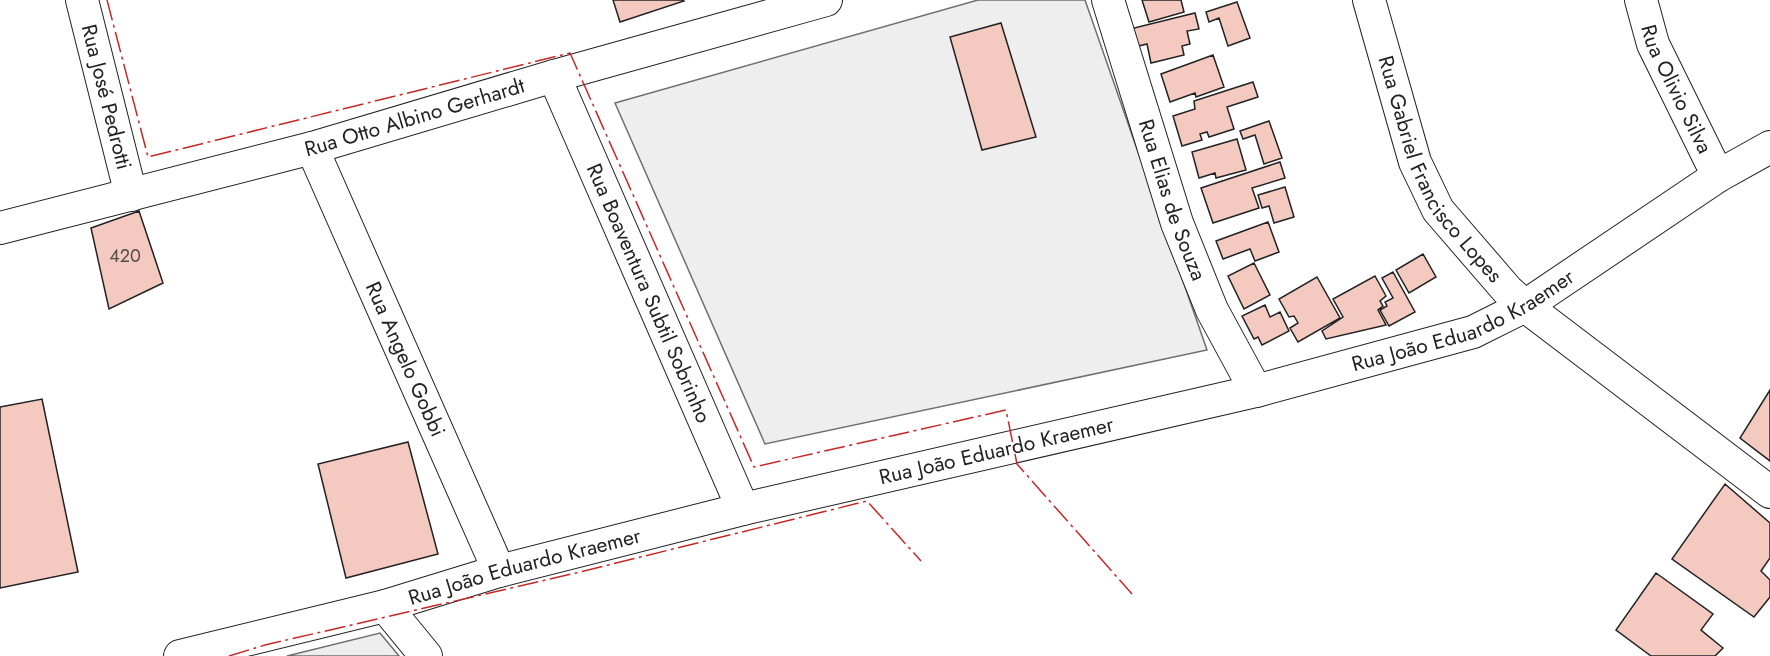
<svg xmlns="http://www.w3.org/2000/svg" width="1770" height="656" font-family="Jost,sans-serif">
	<rect width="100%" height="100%" fill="#fff"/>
	<path fill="#eee" stroke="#6f6f6f" stroke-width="1.5" d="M 978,0 L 1085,0 L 1207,350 L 765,444 L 615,103 Z
		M 380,633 L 399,656 L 287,656 Z"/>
	<path fill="#f3c9c0" stroke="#222" stroke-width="1.5" d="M 613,0 L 683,0 L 684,1 L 620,22 Z
		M 1142,0 L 1181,0 L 1184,12 L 1149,22 Z
		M 1237,2 L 1250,38 L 1228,46 L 1219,18 L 1209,22 L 1206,12 Z
		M 1195,13 L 1199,29 L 1187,31 L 1190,44 L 1182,46 L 1184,55 L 1151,63 L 1147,44 L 1134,47 L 1130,29 Z
		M 1001,23 L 1036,137 L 982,150 L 950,37 Z
		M 1213,55 L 1224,87 L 1196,97 L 1195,93 L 1170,102 L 1161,74 Z
		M 1253,82 L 1258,97 L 1227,107 L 1234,129 L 1209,137 L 1207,132 L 1200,134 L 1202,140 L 1182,146 L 1173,116 L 1195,109 L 1194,101 Z
		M 1269,121 L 1282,158 L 1264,164 L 1255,135 L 1243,139 L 1240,131 Z
		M 1237,139 L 1246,170 L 1216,178 L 1215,173 L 1199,178 L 1192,152 Z
		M 1280,162 L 1285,178 L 1252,188 L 1259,208 L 1213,223 L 1201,188 Z
		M 1285,187 L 1294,217 L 1274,223 L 1269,206 L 1262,208 L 1258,195 Z
		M 139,211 L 163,283 L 109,309 L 91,228 Z
		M 1268,222 L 1279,252 L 1255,261 L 1250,249 L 1223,259 L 1216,241 Z
		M 1423,254 L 1436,277 L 1409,293 L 1396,270 Z
		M 1254,263 L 1270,295 L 1244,309 L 1228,276 Z
		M 1393,272 L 1415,312 L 1389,326 L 1380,310 L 1387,306 L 1385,302 L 1393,298 L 1382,278 Z
		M 1375,276 L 1386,296 L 1380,301 L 1383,306 L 1378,310 L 1386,325 L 1326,339 L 1322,331 L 1343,317 L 1333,299 Z
		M 1317,277 L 1340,318 L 1298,342 L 1290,328 L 1298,323 L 1294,316 L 1289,317 L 1279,299 Z
		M 1265,305 L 1270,317 L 1280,312 L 1289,331 L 1262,345 L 1258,337 L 1254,339 L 1242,316 Z
		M 1770,390 L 1770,461 L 1740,438 Z
		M 42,399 L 78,572 L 0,588 L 0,407 Z
		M 408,442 L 438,554 L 346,578 L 318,464 Z
		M 1725,484 L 1770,523 L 1770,558 L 1761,571 L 1770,580 L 1770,597 L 1754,617 L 1672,559 Z
		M 1656,573 L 1713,614 L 1701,630 L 1723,648 L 1715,656 L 1651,656 L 1616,630 Z"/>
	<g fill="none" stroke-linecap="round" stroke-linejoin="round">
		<defs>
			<g id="minor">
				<path id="s1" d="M 82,0 L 131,195"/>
				<path id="s2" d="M 1108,0 L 1177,223 L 1212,310 L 1256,391"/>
				<path id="s3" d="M 1369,0 L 1415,162 L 1438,210 L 1508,291 L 1525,306 L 1770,492"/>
				<path id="s4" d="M 1641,0 L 1653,44 L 1718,176"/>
				<path id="s5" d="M 554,76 L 743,509"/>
				<path id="s6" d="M 312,148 L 499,571"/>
				<path id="s7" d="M 0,228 L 312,148 L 554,76 L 826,0"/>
				<path d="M 385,606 L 426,656"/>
				<path id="s8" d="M 180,656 L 385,606 L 499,571 L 743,509 L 1256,391 L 1473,332 L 1525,306 L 1718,176 L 1770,147"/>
			</g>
		</defs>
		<use href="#minor" stroke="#222" stroke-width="34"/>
		<use href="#minor" stroke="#fff" stroke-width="32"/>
		<path stroke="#c62828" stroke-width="1.5" stroke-dasharray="21 4.5 3 4.5" stroke-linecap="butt" d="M 107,0 L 148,157 L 570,53 L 754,467 L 1006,410 L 1017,464 L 1132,594
			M 229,656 L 265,645 L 576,573 L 867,501 L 921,561"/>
	</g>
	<g text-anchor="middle" stroke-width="4.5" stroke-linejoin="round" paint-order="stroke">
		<g font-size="18" fill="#564c4a">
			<text x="125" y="262">420</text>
		</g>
		<g font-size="21" fill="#222" stroke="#fff">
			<text dy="7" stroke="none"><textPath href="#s4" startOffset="96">Rua Olivio Silva</textPath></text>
			<text dy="7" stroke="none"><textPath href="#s1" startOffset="100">Rua José Pedrotti</textPath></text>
			<text dy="7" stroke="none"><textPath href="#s7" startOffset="429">Rua Otto Albino Gerhardt</textPath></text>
			<text dy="7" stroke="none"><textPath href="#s3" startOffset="186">Rua Gabriel Francisco Lopes</textPath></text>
			<text dy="7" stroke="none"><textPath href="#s2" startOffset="210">Rua Elias de Souza</textPath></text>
			<text dy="7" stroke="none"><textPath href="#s5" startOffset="237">Rua Boaventura Subtil Sobrinho</textPath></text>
			<text dy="7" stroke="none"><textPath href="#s8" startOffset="1328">Rua João Eduardo Kraemer</textPath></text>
			<text dy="7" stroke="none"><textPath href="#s6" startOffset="231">Rua Angelo Gobbi</textPath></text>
			<text dy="7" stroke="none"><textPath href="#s8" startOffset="842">Rua João Eduardo Kraemer</textPath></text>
			<text dy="7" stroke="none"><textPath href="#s8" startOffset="356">Rua João Eduardo Kraemer</textPath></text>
		</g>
	</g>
</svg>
